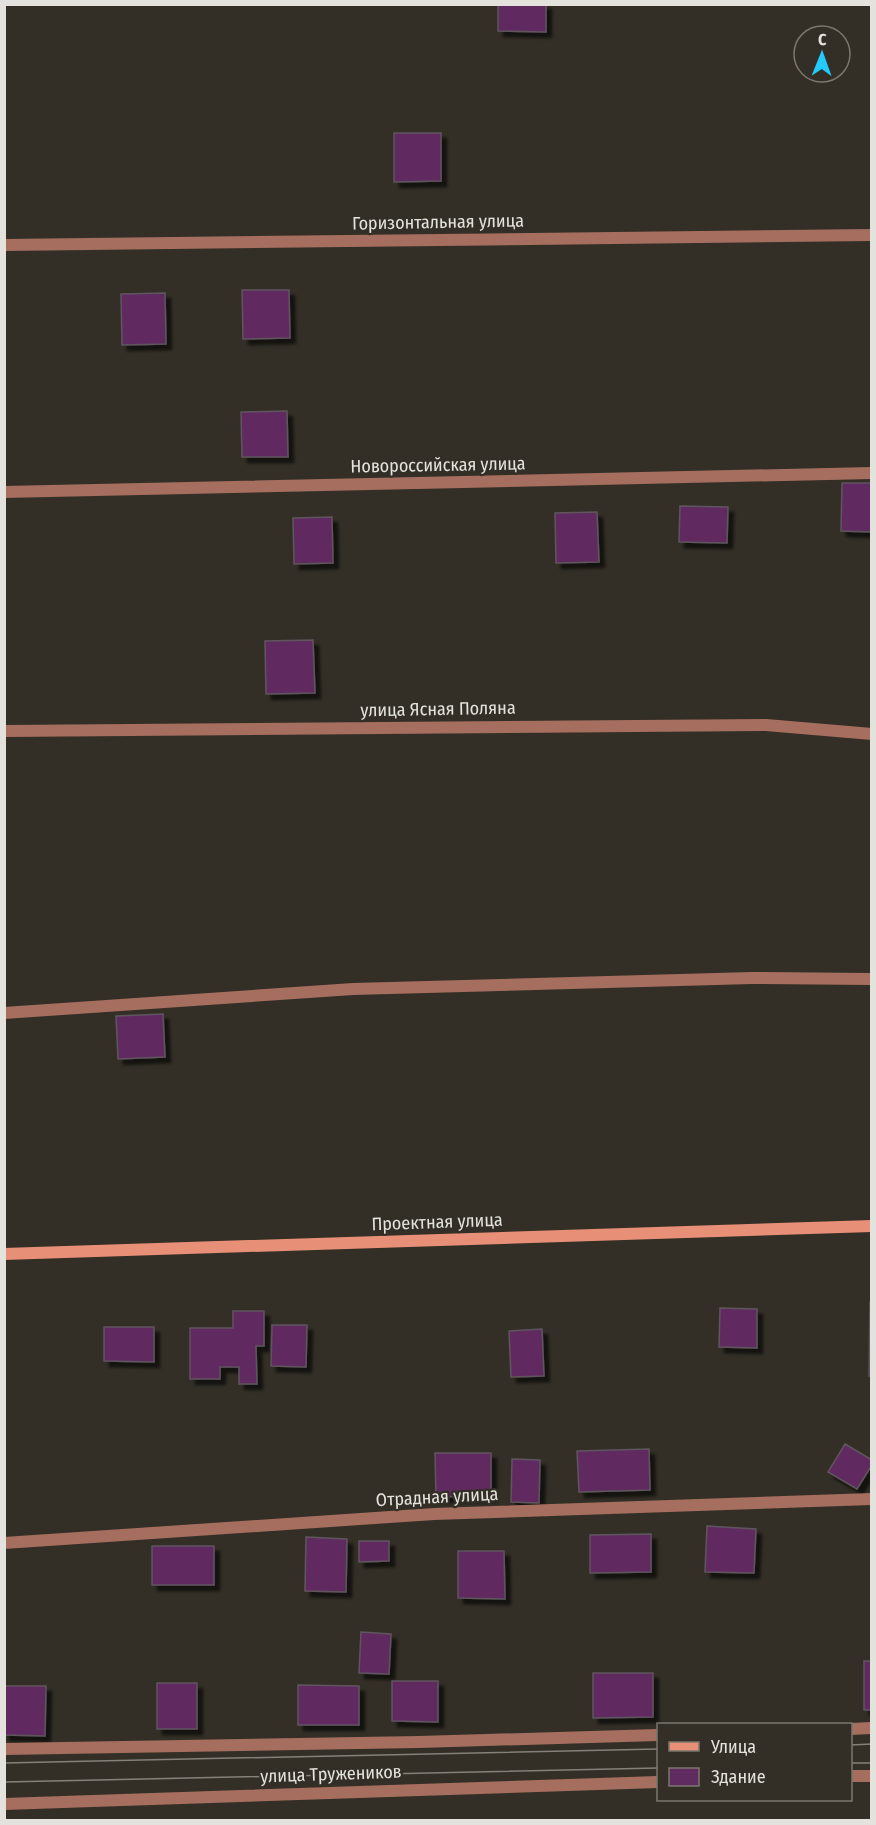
<svg xmlns="http://www.w3.org/2000/svg" width="876" height="1825" font-family="'Fira Sans Condensed',sans-serif">
	<defs>
		<filter id="shadow"><feDropShadow dx="5.5" dy="5.5" stdDeviation="1.5" flood-color="#0009"/></filter>
	</defs>
	<rect width="100%" height="100%" fill="#332f26"/>
	<path fill="#602b61" stroke="#5e555d" stroke-width="1.5" filter="url(#shadow)" d="M 498,4 L 546,4 L 546,32 L 498,31 Z
		M 394,133 L 441,133 L 441,181 L 394,182 Z
		M 242,290 L 289,290 L 290,338 L 243,339 Z
		M 165,293 L 166,344 L 122,345 L 121,294 Z
		M 287,411 L 288,457 L 242,457 L 241,412 Z
		M 842,483 L 872,483 L 872,532 L 841,531 Z
		M 680,506 L 728,507 L 727,543 L 679,542 Z
		M 597,512 L 599,562 L 556,563 L 555,513 Z
		M 332,517 L 333,563 L 294,564 L 293,518 Z
		M 313,640 L 315,693 L 266,694 L 265,641 Z
		M 163,1014 L 165,1057 L 118,1059 L 116,1016 Z
		M 870,1302 L 872,1302 L 872,1376 L 869,1376 Z
		M 720,1308 L 757,1309 L 757,1348 L 719,1347 Z
		M 233,1311 L 264,1311 L 264,1346 L 256,1346 L 257,1384 L 239,1384 L 239,1367 L 220,1367 L 220,1379 L 190,1379 L 190,1328 L 233,1328 Z
		M 272,1325 L 307,1325 L 306,1367 L 271,1366 Z
		M 104,1327 L 154,1327 L 154,1362 L 104,1361 Z
		M 542,1329 L 544,1376 L 511,1377 L 509,1331 Z
		M 845,1444 L 872,1460 L 872,1465 L 857,1489 L 828,1472 Z
		M 649,1449 L 650,1490 L 579,1492 L 577,1451 Z
		M 435,1453 L 491,1453 L 491,1496 L 436,1497 Z
		M 512,1459 L 540,1460 L 539,1503 L 511,1502 Z
		M 707,1526 L 756,1529 L 754,1573 L 705,1572 Z
		M 651,1534 L 651,1572 L 590,1573 L 590,1535 Z
		M 306,1537 L 347,1539 L 346,1592 L 305,1591 Z
		M 359,1541 L 389,1541 L 389,1561 L 359,1562 Z
		M 152,1546 L 214,1546 L 214,1585 L 152,1585 Z
		M 458,1551 L 504,1551 L 505,1599 L 458,1598 Z
		M 361,1632 L 391,1634 L 389,1674 L 359,1673 Z
		M 864,1661 L 872,1661 L 872,1710 L 864,1710 Z
		M 593,1673 L 653,1673 L 653,1717 L 593,1718 Z
		M 392,1681 L 438,1681 L 438,1722 L 392,1721 Z
		M 157,1683 L 197,1683 L 197,1729 L 157,1729 Z
		M 298,1685 L 359,1686 L 359,1725 L 298,1725 Z
		M 4,1686 L 46,1686 L 45,1736 L 4,1735 Z"/>
	<g fill="none" stroke-linecap="round" stroke-linejoin="round">
		<path stroke="#a66e5f" stroke-width="12" d="M 4,245 L 872,235
			M 4,492 L 872,473
			M 4,731 L 766,725 L 872,734
			M 4,1013 L 353,989 L 752,978 L 872,979
			M 4,1543 L 434,1514 L 872,1499
			M 850,1729 L 872,1728
			M 4,1749 L 419,1742 L 658,1735
			M 850,1776 L 872,1776
			M 4,1804 L 658,1782"/>
		<path stroke="#e88f78" stroke-width="12" d="M 4,1254 L 872,1226"/>
		<path stroke="#84817a" stroke-width="1.5" d="M 850,1745 L 872,1744
			M 4,1763 L 658,1749
			M 850,1763 L 872,1763
			M 4,1782 L 658,1768"/>
	</g>
	<g text-anchor="middle" stroke-width="4.5" stroke-linejoin="round" paint-order="stroke">
		<g font-size="18" fill="#e4e2dc" stroke="#332f26">
			<text transform="translate(438 222) rotate(-1)" y="6">Горизонтальная улица</text>
			<text transform="translate(438 465) rotate(-1)" y="6">Новороссийская улица</text>
			<text transform="translate(438 709) rotate(-1)" y="6">улица Ясная Поляна</text>
			<text transform="translate(437 1222) rotate(-2)" y="6">Проектная улица</text>
			<text transform="translate(437 1497) rotate(-3)" y="6">Отрадная улица</text>
			<text transform="translate(331 1774) rotate(-2)" y="6">улица Тружеников</text>
		</g>
	</g>
	<rect width="876" height="1825" fill="none" stroke="#e4e2dc" stroke-width="12"/>
	<rect x="657" y="1723" width="195" height="78" fill="#332f26" stroke="#7a776f" stroke-width="1.5"/>
	<rect x="669" y="1742" width="30" height="9" fill="#e88f78" stroke="#7a776f" stroke-width="1.5"/>
	<text x="711" y="1753" font-size="18" fill="#e4e2dc">Улица</text>
	<rect x="669" y="1768" width="30" height="18" fill="#602b61" stroke="#7a776f" stroke-width="1.5"/>
	<text x="711" y="1783" font-size="18" fill="#e4e2dc">Здание</text>
	<g transform="translate(822 54) rotate(1)"><circle r="28" fill="#332f26" stroke="#7a776f" stroke-width="1.5"/>
	<path d="M0-4.5L10 22L0 15L-10 22Z" fill="#24c9fe"/>
	<text y="-9" font-size="16" font-weight="bold" text-anchor="middle" fill="#e4e2dc">С</text>
	</g>
</svg>
